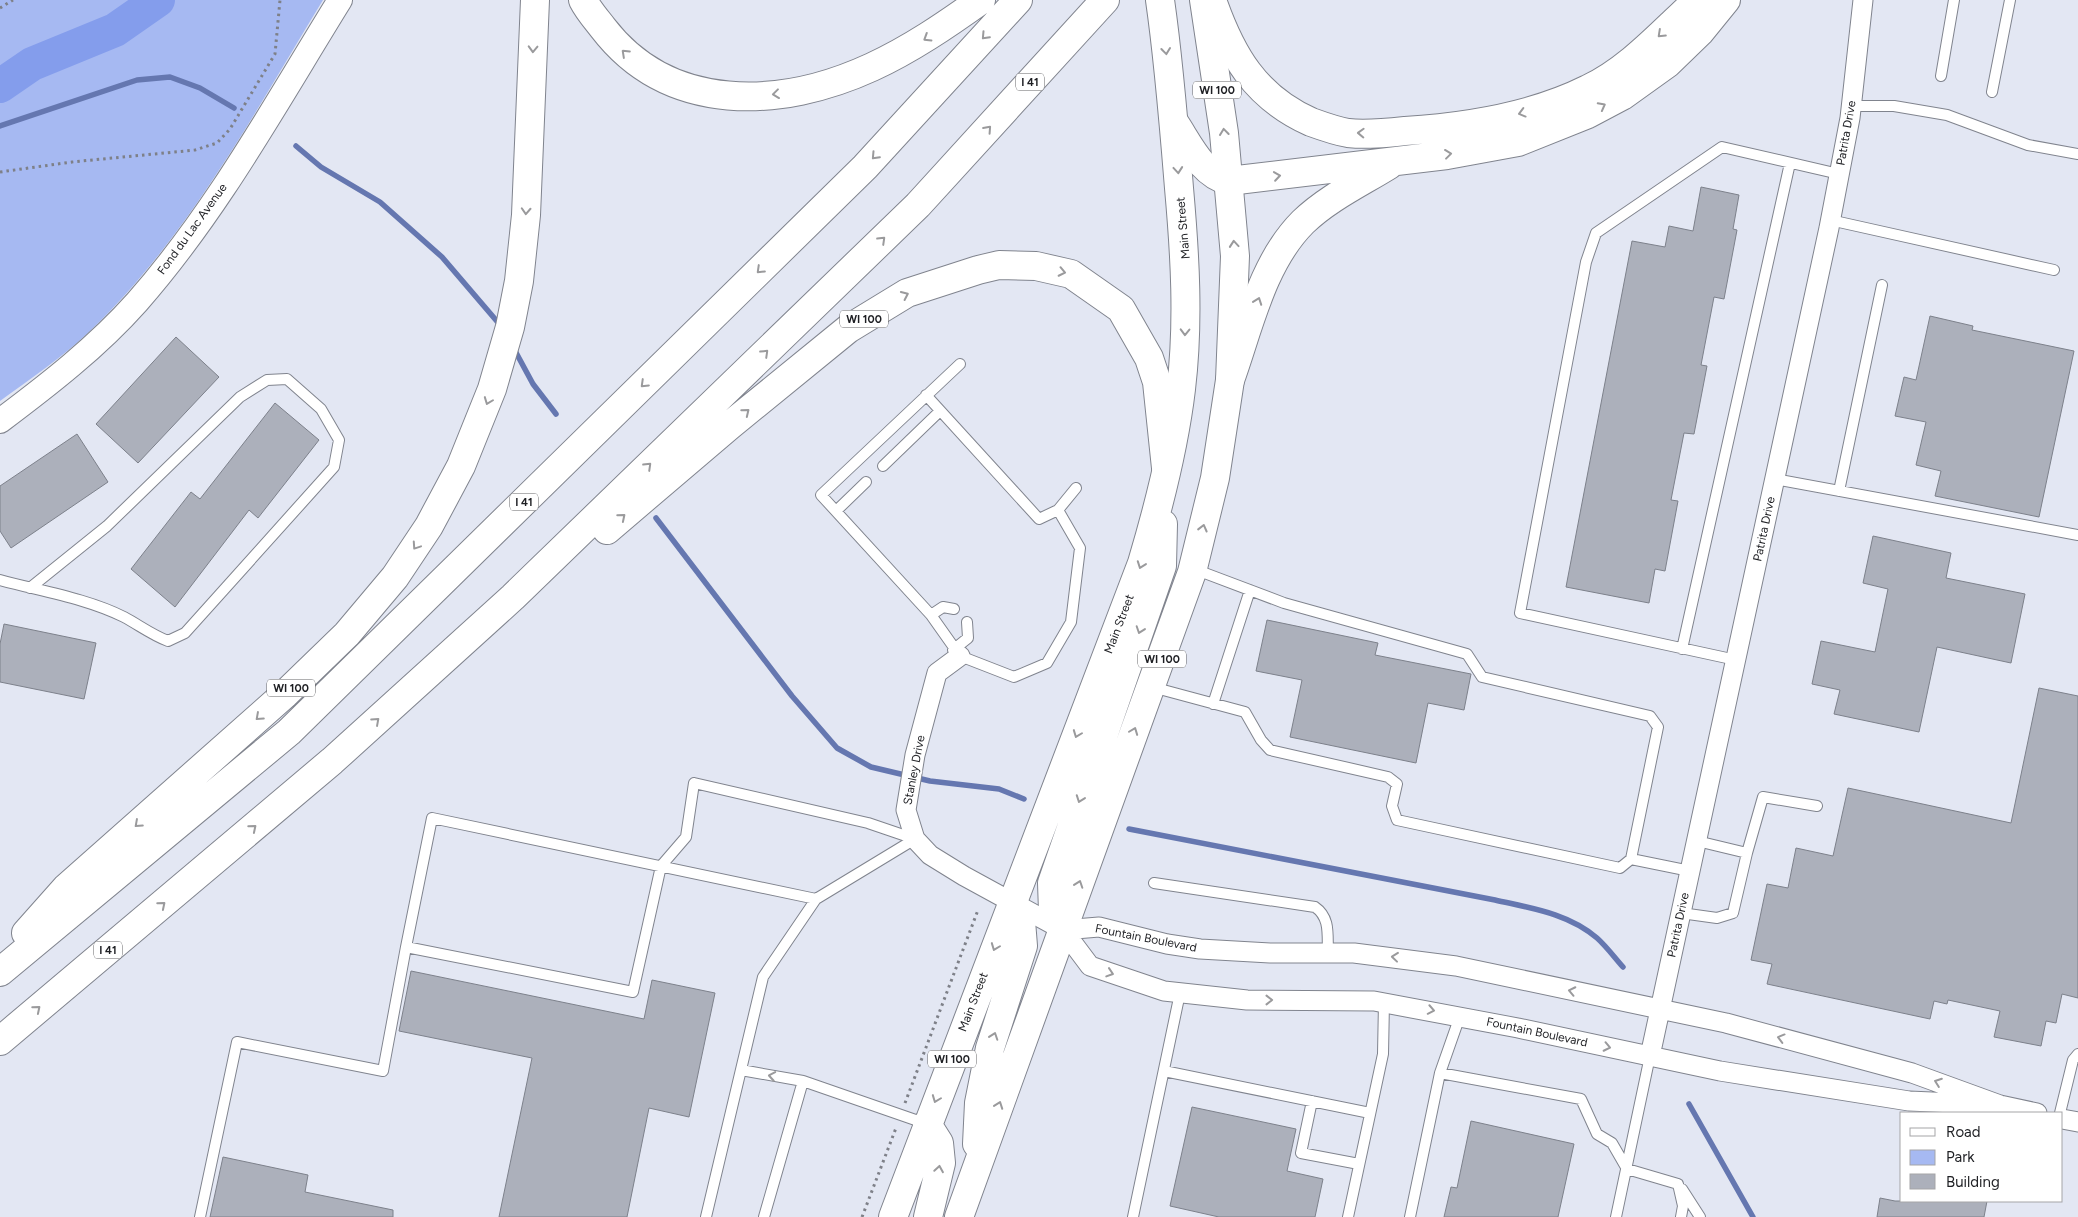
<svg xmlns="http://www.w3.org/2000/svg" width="2078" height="1217" font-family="Figtree,sans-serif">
	<rect width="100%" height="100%" fill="#e3e7f3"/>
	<path fill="#a6b9f2" d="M 0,0 L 323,0 C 253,115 188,237 90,331 C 63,357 30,379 0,401 Z"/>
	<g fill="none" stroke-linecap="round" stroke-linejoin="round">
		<path stroke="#6577b0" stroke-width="5.5" d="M 0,126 L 137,80 L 170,77 L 200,88 L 234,108
			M 296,146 L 321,167 L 380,202 L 442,257 L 501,326
			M 513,347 L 533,384 L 556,414
			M 656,518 L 792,696 L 837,748 L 871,767 L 930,781 L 999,789 L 1024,799
			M 1129,829 L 1495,900 C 1530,908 1568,913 1597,938 C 1606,946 1615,958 1623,967
			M 1689,1104 L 1753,1217"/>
		<path stroke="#849dec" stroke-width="34" d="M 0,86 L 32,64 L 115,30 L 158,0"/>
	</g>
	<path fill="#acb0bb" stroke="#7d818b" d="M 1701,187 L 1739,195 L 1733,229 L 1737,230 L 1724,299 L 1714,297 L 1701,365 L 1707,366 L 1694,434 L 1684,433 L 1671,500 L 1678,501 L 1665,571 L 1655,569 L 1649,603 L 1566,587 L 1632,241 L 1665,247 L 1669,226 L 1693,231 Z
		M 1930,316 L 1973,326 L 1972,330 L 2074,351 L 2039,517 L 1935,496 L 1941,471 L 1916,465 L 1926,422 L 1895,416 L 1904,377 L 1916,380 Z
		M 176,337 L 219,377 L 138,463 L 96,424 Z
		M 275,403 L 319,440 L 258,518 L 249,510 L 175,607 L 131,569 L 191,492 L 200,499 Z
		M 77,434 L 108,482 L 11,548 L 0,531 L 0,486 Z
		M 1873,536 L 1951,553 L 1946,578 L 2025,594 L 2011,663 L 1937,647 L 1919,732 L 1834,714 L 1840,690 L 1812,684 L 1821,641 L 1875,652 L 1888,589 L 1863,583 Z
		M 1267,620 L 1378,643 L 1375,655 L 1471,674 L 1464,710 L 1428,703 L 1416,763 L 1290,737 L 1302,680 L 1256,671 Z
		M 4,624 L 96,643 L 84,699 L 0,682 L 0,644 Z
		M 2039,688 L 2078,696 L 2078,998 L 2062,994 L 2056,1023 L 2046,1021 L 2041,1046 L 1994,1037 L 2000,1011 L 1948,1000 L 1947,1004 L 1934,1001 L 1930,1019 L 1767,984 L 1772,964 L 1751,960 L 1767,884 L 1788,888 L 1796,848 L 1833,856 L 1848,788 L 2011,823 Z
		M 411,971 L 644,1019 L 652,980 L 715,993 L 689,1117 L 649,1108 L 627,1217 L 499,1217 L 532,1058 L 399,1031 Z
		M 1192,1107 L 1296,1129 L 1287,1171 L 1323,1179 L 1315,1217 L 1219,1217 L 1170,1206 Z
		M 1471,1121 L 1574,1144 L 1558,1217 L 1444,1217 L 1451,1187 L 1457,1188 Z
		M 223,1157 L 308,1175 L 305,1192 L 393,1210 L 393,1217 L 210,1217 Z
		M 1880,1198 L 1895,1201 L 1987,1201 L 1984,1217 L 1877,1217 Z"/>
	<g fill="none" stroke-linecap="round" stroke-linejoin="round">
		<defs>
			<path id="service" d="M 1941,76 L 1954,0
				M 1992,92 L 2010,0
				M 1851,106 L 1894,106 L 1947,115 L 2028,145 L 2078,154
				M 1830,220 L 2054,270
				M 960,364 L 821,495 L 931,615 L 960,656 L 1014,677 L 1047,663 L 1071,622 L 1080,548 L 1058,510 L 1076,488
				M 926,395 L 1039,519 L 1058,510
				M 883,466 L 940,411
				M 1775,479 L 2078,535
				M 1839,491 L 1882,285
				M 836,511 L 866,482
				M 0,580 C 40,591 86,598 124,617 C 139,625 152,635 168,641 L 185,633 L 334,467 L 339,440 L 321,409 L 287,379 L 267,380 L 240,397 L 107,526 L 30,588
				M 931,615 L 943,607 L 954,609
				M 1682,649 L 1790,163
				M 953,650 L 968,638 L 967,622
				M 1736,660 L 1520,613 L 1586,262 L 1596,233 L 1722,147 L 1839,174
				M 1152,687 L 1245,712 L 1261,740 L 1270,750 L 1388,777 L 1397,784 L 1392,806 L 1397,820 L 1620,868 L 1631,859 L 1658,727 L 1650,716 L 1482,677 L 1467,654 L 1284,603 L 1194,569
				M 1213,704 L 1250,590
				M 915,839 L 816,899 L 432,818 L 406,947 L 633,992 L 661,866 L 686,837 L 694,783 L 868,823 L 915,839
				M 1747,853 L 1763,797 L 1817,806
				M 1631,859 L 1690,871
				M 1154,883 L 1315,907 C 1331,918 1327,936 1328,954
				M 1681,913 L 1717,918 L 1733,913 L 1747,853 L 1697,841
				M 741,1070 L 803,1081
				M 1164,1071 L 1370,1113
				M 1440,1073 L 1581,1099 L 1597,1134 L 1612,1143 L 1627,1169 L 1678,1184 L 1683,1206 L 1681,1217
				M 1312,1101 L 1301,1153 L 1359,1164
				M 2060,1113 L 2073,1060 L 2078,1054
				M 1682,1189 L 1700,1217
				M 200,1217 L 237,1042 L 383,1071 L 406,947
				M 706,1217 L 763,977 L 816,899
				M 764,1217 L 803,1081 L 927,1124
				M 1133,1217 L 1180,993
				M 1348,1217 L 1383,1054 L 1384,1002
				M 1410,1217 L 1440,1073 L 1460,1016
				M 1616,1217 L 1650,1056"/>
			<path id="minor" d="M 960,656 L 937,673 L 915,755 L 906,810 L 915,839 L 930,855 L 964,876 L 1063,930 L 1090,966 L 1164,991 L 1247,1000 L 1374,1001 L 1518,1028 L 1720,1071 L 1909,1101 L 2000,1105
				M 1063,930 L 1099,927 L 1167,944 L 1200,949 L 1270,953 L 1354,953 L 1456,966 L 1726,1023 L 1912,1073 L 2000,1105 L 2037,1113
				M 1650,1056 L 1829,228 L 1850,118 L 1863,0
				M 2062,1119 L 2078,1122"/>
			<path id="tertiary" d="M 0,421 C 48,385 97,347 137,302 C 217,211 276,103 340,0"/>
			<path id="primary" d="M 1063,930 L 1053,911 L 1052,883 L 1162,566 L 1163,524
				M 927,1124 L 939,1143 L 941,1163 L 928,1217
				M 977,1144 L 979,1103 L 990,1048 L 1023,946 L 1021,921 L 1013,902
				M 893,1217 L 1142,563 C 1159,506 1174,448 1181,389 C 1189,322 1185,255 1179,188 C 1174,126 1169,62 1160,0
				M 959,1217 L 1192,572 L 1215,478 L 1230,380 L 1235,256 L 1224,133 L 1204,0"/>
			<path id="motorway" d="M 583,0 C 588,10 596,19 603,28 C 669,114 781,109 872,67 C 911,49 946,25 981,0
				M 1212,0 C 1231,55 1255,97 1311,122 C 1322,126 1336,131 1348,133 C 1367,135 1386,133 1405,131 C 1467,127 1532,117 1588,89 C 1620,74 1647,48 1672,24 C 1680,16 1689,9 1696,0
				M 1174,122 C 1189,144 1201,174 1229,181 L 1447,155 L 1518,142 L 1588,114 L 1622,96 L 1668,63 L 1700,32 L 1726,0
				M 1230,380 C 1249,327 1262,263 1303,222 C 1328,198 1360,183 1389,165
				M 607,530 L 729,426 L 848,329 L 907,293 L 978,270 L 999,265 L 1036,266 L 1071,274 L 1121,309 L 1149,358 L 1157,382 L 1166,468
				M 26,933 L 66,888 L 285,694 L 347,634 L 395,577 L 429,526 L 461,466 L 492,389 L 510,327 L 519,281 L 526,215 L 535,0
				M 0,972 L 289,732 L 865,167 L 1018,0
				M 0,1041 L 332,761 L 513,597 L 918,205 L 1105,0"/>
		</defs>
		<use href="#service" stroke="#80848e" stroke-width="12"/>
		<use href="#minor" stroke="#80848e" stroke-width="21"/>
		<use href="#tertiary" stroke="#80848e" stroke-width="26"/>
		<use href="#primary" stroke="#80848e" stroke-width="30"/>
		<use href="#motorway" stroke="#80848e" stroke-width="30"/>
		<path stroke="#7e8088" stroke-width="3" stroke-dasharray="2.5 4" stroke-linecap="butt" d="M 0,8 L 13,0
			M 0,172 L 72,162 L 195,150 L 217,143 L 230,129 L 275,54 L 280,0
			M 905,1103 L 978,910
			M 862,1217 L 896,1128"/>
		<use href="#service" stroke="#fff" stroke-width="10"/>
		<use href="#minor" stroke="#fff" stroke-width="19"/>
		<use href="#tertiary" stroke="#fff" stroke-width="24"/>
		<use href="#primary" stroke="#fff" stroke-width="28"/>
		<use href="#motorway" stroke="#fff" stroke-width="28"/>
	</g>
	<defs><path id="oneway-chevron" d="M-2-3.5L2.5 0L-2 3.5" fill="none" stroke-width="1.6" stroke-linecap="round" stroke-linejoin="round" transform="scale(1.25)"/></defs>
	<g stroke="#9a9a9c">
		<use href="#oneway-chevron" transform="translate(1661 34) rotate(137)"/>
		<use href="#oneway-chevron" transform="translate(985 36) rotate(133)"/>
		<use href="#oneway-chevron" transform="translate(927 38) rotate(148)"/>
		<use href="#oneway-chevron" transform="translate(533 49) rotate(92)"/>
		<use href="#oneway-chevron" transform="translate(1166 51) rotate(83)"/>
		<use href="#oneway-chevron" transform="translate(625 53) rotate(-137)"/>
		<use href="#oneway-chevron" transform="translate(776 94) rotate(173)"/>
		<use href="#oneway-chevron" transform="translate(1602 106) rotate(-28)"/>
		<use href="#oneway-chevron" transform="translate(1522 113) rotate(165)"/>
		<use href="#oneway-chevron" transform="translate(988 129) rotate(-48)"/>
		<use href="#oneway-chevron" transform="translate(1224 132) rotate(-97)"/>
		<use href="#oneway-chevron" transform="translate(1361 133) rotate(-178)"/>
		<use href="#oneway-chevron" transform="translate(1448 154) rotate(-7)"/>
		<use href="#oneway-chevron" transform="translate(875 156) rotate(133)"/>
		<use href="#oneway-chevron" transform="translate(1178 170) rotate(85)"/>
		<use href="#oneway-chevron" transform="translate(1277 176) rotate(-8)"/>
		<use href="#oneway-chevron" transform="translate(526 211) rotate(93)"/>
		<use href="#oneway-chevron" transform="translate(882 240) rotate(-44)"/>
		<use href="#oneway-chevron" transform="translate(1234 244) rotate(-95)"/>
		<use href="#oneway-chevron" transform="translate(760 270) rotate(136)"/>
		<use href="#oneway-chevron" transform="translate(1062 272) rotate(12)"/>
		<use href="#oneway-chevron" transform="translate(905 295) rotate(-25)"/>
		<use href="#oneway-chevron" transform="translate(1258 301) rotate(-70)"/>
		<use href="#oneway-chevron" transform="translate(1185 332) rotate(91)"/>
		<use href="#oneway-chevron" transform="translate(765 353) rotate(-44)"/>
		<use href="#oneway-chevron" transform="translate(644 384) rotate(136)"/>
		<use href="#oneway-chevron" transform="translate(488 401) rotate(111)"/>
		<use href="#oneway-chevron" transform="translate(746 412) rotate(-39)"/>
		<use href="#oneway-chevron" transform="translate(648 466) rotate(-44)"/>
		<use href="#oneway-chevron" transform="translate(622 517) rotate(-40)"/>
		<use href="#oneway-chevron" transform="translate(1203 528) rotate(-76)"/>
		<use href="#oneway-chevron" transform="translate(416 546) rotate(124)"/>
		<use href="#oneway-chevron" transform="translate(1141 565) rotate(110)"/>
		<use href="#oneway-chevron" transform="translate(1140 630) rotate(109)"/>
		<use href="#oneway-chevron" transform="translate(259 717) rotate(138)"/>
		<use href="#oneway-chevron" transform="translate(376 721) rotate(-42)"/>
		<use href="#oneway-chevron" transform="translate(1134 731) rotate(-69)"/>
		<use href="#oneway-chevron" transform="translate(1077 734) rotate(111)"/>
		<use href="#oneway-chevron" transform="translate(1080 799) rotate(110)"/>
		<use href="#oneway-chevron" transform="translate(138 824) rotate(138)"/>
		<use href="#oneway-chevron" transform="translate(253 828) rotate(-40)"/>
		<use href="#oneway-chevron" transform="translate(1079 884) rotate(-71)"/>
		<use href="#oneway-chevron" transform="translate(162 905) rotate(-40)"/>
		<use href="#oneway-chevron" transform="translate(995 947) rotate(111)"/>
		<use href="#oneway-chevron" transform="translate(1395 957) rotate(-174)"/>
		<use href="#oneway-chevron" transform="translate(1110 973) rotate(18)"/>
		<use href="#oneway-chevron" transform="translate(1572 991) rotate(-168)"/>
		<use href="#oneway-chevron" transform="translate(1269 1000)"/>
		<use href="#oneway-chevron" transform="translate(37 1009) rotate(-40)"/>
		<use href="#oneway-chevron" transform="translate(1431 1010) rotate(11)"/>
		<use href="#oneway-chevron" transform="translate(994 1036) rotate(-71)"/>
		<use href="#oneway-chevron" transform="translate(1781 1038) rotate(-165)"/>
		<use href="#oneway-chevron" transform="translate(1607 1047) rotate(12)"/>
		<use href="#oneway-chevron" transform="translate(772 1076) rotate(-170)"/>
		<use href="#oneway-chevron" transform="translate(1938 1082) rotate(-160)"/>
		<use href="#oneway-chevron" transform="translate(936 1099) rotate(111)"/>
		<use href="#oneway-chevron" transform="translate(999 1105) rotate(-70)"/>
		<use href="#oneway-chevron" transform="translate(939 1169) rotate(-81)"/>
	</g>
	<g text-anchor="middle" stroke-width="4" stroke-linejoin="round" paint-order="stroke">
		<g fill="#fff" stroke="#626265" stroke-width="1">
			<rect x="1016" y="73.5" width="28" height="17" rx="4"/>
			<rect x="1193" y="81.5" width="48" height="17" rx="4"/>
			<rect x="840" y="310.5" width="48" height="17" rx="4"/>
			<rect x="510" y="493.5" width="28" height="17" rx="4"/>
			<rect x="1138" y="650.5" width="48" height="17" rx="4"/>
			<rect x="267" y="679.5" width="48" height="17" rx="4"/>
			<rect x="94" y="941.5" width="28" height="17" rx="4"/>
			<rect x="928" y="1050.5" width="48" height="17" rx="4"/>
		</g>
		<g font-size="11" font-weight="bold" fill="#1e1f23">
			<text x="1030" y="86">I 41</text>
			<text x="1217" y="94">WI 100</text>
			<text x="864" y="323">WI 100</text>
			<text x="524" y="506">I 41</text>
			<text x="1162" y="663">WI 100</text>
			<text x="291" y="692">WI 100</text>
			<text x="108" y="954">I 41</text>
			<text x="952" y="1063">WI 100</text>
		</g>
		<g font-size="12" fill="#1e1f23" stroke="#fff">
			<text transform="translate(1846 133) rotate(-80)" y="4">Patrita Drive</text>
			<text transform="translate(1183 228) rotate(-95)" y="4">Main Street</text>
			<text transform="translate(192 229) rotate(-54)" y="4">Fond du Lac Avenue</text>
			<text transform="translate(1764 529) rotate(-78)" y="4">Patrita Drive</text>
			<text transform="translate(1119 624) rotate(-69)" y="4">Main Street</text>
			<text transform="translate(914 770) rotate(-79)" y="4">Stanley Drive</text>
			<text transform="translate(1678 925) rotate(-78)" y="4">Patrita Drive</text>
			<text transform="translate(1146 938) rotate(11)" y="4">Fountain Boulevard</text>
			<text transform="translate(973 1002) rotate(-69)" y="4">Main Street</text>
			<text transform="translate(1537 1032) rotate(12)" y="4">Fountain Boulevard</text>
		</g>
	</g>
	<rect x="1900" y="1112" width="162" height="90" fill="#ffffff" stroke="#a5a5a7"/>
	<rect x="1910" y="1128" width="25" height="8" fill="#ffffff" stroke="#a5a5a7"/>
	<text x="1946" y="1137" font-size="15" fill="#1e1f23">Road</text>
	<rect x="1910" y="1150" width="25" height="15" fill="#a6b9f2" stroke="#a5a5a7"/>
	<text x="1946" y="1162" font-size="15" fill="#1e1f23">Park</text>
	<rect x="1910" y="1174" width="25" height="15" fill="#acb0bb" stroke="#a5a5a7"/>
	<text x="1946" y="1187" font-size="15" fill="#1e1f23">Building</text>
</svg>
